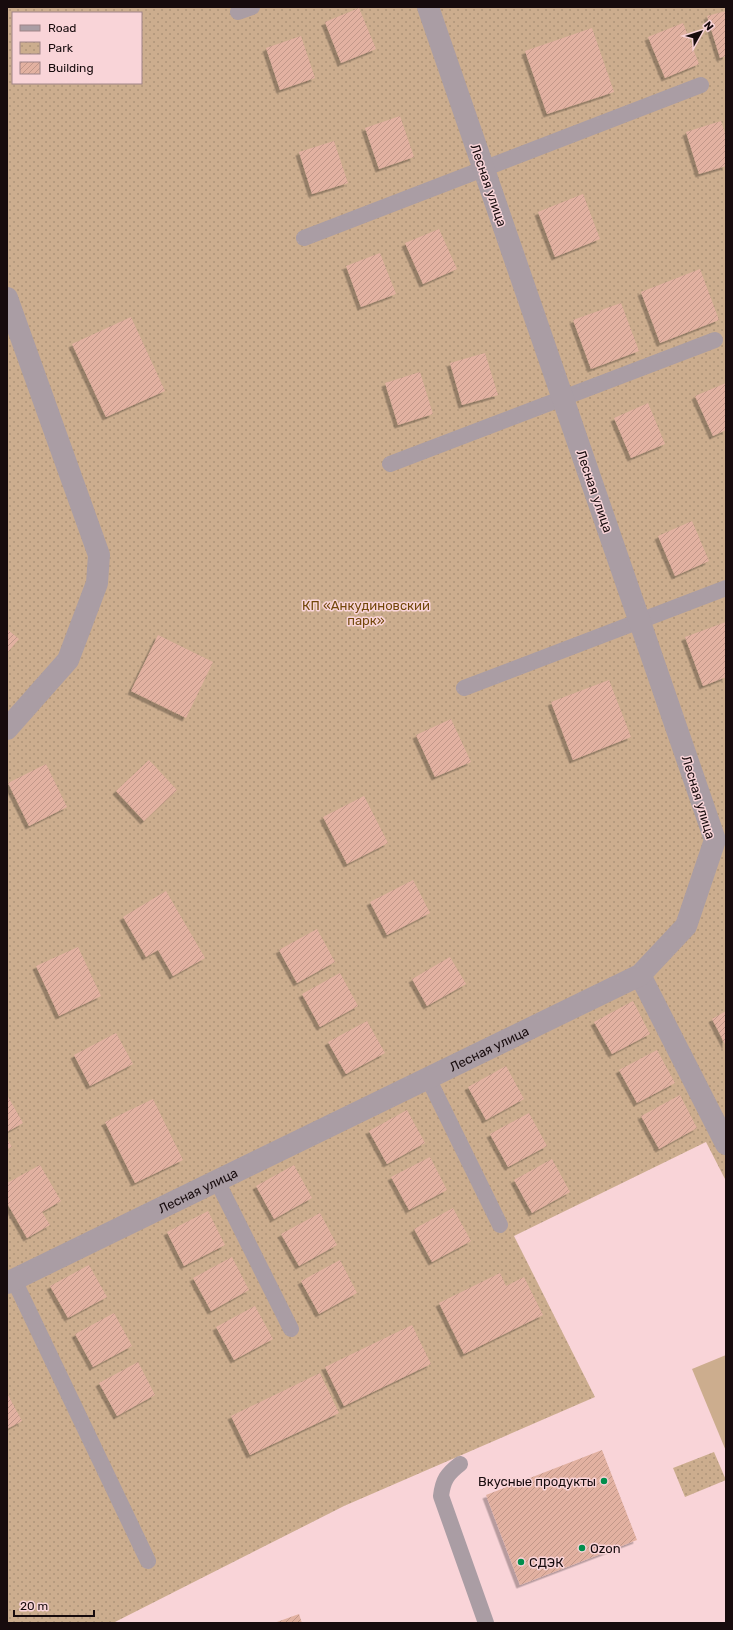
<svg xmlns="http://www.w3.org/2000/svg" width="733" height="1630" font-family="Rubik,sans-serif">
	<defs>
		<pattern id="park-dots" width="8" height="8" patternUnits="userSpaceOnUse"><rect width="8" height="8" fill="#ccad8e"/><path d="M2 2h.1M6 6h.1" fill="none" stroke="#ae9479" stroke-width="1.8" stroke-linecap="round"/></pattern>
		<pattern id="building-hatch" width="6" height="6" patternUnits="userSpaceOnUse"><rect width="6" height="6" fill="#e2b1a1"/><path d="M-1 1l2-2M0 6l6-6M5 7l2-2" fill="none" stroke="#c19789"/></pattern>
		<filter id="shadow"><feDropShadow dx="-3.5" dy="3.5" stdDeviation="0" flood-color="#0004"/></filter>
	</defs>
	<rect width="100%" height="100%" fill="#f9d4d8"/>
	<path fill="#ccad8e" d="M 726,1355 L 726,1451 L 692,1369 Z"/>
	<path fill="url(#park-dots)" fill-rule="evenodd" d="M 7,7 L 726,7 L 726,1179 L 725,1179 L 706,1142 L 514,1236 L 595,1397 L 344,1506 L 113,1623 L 7,1623 ZM 13,13 L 141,13 L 141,83 L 13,83 Z
		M 714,1452 L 726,1480 L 685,1497 L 673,1468 Z"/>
	<path fill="url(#building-hatch)" filter="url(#shadow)" d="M 359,8 L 376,49 L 341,63 L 325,22 Z
		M 726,11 L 726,56 L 720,58 L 707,16 Z
		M 683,23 L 699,64 L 665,78 L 648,37 Z
		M 592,28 L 614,92 L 547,114 L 525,51 Z
		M 301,36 L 315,78 L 280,90 L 266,48 Z
		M 400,116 L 414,157 L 379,169 L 365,128 Z
		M 721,121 L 726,136 L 726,166 L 699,174 L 686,132 Z
		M 334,141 L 348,183 L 312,194 L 299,152 Z
		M 583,194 L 600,239 L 555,257 L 538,212 Z
		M 439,229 L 457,269 L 423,284 L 405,243 Z
		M 380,253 L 396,294 L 361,307 L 346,266 Z
		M 700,269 L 719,320 L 660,343 L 641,292 Z
		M 621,303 L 639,351 L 591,369 L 573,320 Z
		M 131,317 L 165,391 L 106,417 L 72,344 Z
		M 485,353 L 498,395 L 462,405 L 450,363 Z
		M 420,372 L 433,414 L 398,425 L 385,383 Z
		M 726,383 L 726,430 L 713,436 L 695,396 Z
		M 648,403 L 665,444 L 631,458 L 614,418 Z
		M 692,521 L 709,561 L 675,576 L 658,536 Z
		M 726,622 L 726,677 L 703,686 L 685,637 Z
		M 7,629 L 19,639 L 7,653 Z
		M 158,635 L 213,662 L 186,718 L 131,691 Z
		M 609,680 L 631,737 L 573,760 L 551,702 Z
		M 451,719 L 471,762 L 435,777 L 416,735 Z
		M 149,760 L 177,790 L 144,821 L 116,791 Z
		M 46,764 L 67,807 L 29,826 L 8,783 Z
		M 364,796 L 388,843 L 347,864 L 323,817 Z
		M 413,880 L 430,913 L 387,935 L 370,902 Z
		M 166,891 L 205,958 L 173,976 L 158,950 L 146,957 L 123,917 Z
		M 317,929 L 335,962 L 297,983 L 279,950 Z
		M 78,947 L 101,996 L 59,1016 L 36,966 Z
		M 450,957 L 466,984 L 427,1006 L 412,979 Z
		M 340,973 L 358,1006 L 320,1027 L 302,994 Z
		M 633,1001 L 650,1034 L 612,1054 L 594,1022 Z
		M 726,1011 L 726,1046 L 712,1019 Z
		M 367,1021 L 385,1053 L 346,1074 L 328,1042 Z
		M 116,1033 L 133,1064 L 90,1086 L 74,1055 Z
		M 657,1050 L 675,1083 L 637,1103 L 619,1070 Z
		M 506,1066 L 524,1099 L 486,1120 L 468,1087 Z
		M 7,1095 L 23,1123 L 7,1132 Z
		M 680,1095 L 697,1128 L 659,1149 L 641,1116 Z
		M 153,1099 L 183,1160 L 135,1183 L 105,1122 Z
		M 407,1110 L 425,1143 L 387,1164 L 369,1131 Z
		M 529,1113 L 547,1146 L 508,1167 L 490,1134 Z
		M 7,1139 L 12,1147 L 7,1149 Z
		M 430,1157 L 447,1190 L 409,1210 L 391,1177 Z
		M 552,1159 L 570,1192 L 532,1213 L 514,1180 Z
		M 40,1165 L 61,1201 L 42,1212 L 50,1225 L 27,1238 L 7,1203 L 7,1183 Z
		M 294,1165 L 312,1198 L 274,1219 L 256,1186 Z
		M 453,1208 L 471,1241 L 432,1262 L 414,1229 Z
		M 208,1211 L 225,1245 L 184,1266 L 167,1232 Z
		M 320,1213 L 337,1245 L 299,1266 L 281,1234 Z
		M 232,1257 L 249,1290 L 211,1311 L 193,1278 Z
		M 340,1260 L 357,1293 L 319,1314 L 301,1281 Z
		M 89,1265 L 107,1297 L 68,1318 L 50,1286 Z
		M 500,1273 L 506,1286 L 524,1277 L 543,1315 L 464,1354 L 439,1303 Z
		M 255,1306 L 273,1339 L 234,1360 L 216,1327 Z
		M 114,1313 L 132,1346 L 93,1367 L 75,1334 Z
		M 412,1325 L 431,1364 L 344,1406 L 325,1367 Z
		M 138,1362 L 155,1395 L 117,1416 L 99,1383 Z
		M 320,1373 L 339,1413 L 250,1455 L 231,1416 Z
		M 7,1393 L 22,1421 L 7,1429 Z
		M 602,1450 L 637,1540 L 520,1585 L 486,1495 Z
		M 299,1614 L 302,1623 L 274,1623 Z"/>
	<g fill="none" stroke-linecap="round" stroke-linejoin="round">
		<path stroke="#aa9da4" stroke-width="16" d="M 238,12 L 252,7
			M 304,238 L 701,85
			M 390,464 L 715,340
			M 464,688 L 726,588
			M 428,1078 L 500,1225
			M 217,1181 L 291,1329
			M 14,1280 L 148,1561
			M 460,1464 C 447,1474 443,1480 441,1496 L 486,1623"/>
		<g stroke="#aa9da4" stroke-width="22">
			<path d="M 7,298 L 99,555 L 97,583 L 68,660 L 7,729"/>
			<path d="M 640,975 L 726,1144"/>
			<path id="s1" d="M 7,1283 L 640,975 L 686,926 L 715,840 L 428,7"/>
		</g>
	</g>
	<g fill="#018e4c" stroke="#f9d4d8" stroke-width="1.5">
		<circle cx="604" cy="1481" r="4"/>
		<circle cx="582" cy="1548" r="4"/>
		<circle cx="521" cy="1562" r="4"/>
	</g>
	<g text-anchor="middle" stroke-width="3" stroke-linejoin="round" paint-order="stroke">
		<g font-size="13" fill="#170b0d" stroke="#f9d4d8">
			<text transform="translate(489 185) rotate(71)" y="5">Лесная улица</text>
			<text transform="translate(595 491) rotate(71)" y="5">Лесная улица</text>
			<text transform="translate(699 797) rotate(73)" y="5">Лесная улица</text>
			<text dy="5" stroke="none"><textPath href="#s1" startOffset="536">Лесная улица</textPath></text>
			<text dy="5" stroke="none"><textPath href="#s1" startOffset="212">Лесная улица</textPath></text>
		</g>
		<g font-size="13" fill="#72470a" stroke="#f9d4d8">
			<text x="366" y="610">КП «Анкудиновский<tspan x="366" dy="15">парк»</tspan></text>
		</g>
		<g font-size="13" fill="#170b0d" stroke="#f9d4d8" text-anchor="start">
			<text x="596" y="1486" text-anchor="end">Вкусные продукты</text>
			<text x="590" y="1553">Ozon</text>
			<text x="529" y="1567">СДЭК</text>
		</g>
	</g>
	<rect width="733" height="1630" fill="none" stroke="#170b0d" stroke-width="16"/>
	<rect x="12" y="12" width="130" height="72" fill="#f9d4d8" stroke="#9f8487"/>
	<rect x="20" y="25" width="20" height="6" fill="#aa9da4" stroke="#9f8487"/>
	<text x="48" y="32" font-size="12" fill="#170b0d">Road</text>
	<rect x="20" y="42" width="20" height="12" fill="url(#park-dots)" stroke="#9f8487"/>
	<text x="48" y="52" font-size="12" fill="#170b0d">Park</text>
	<rect x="20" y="62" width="20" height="12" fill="url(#building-hatch)" stroke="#9f8487"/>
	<text x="48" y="72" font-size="12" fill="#170b0d">Building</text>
	<g transform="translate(701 32) rotate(51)" stroke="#f9d4d8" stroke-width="3" paint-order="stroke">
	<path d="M0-3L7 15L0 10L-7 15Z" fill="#170b0d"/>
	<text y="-6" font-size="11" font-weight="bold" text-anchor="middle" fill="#170b0d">N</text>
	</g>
	<path d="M14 1610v6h80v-6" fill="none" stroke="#170b0d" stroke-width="2"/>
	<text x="20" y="1610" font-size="12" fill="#170b0d" stroke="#f9d4d8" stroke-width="3" paint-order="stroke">20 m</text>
</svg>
